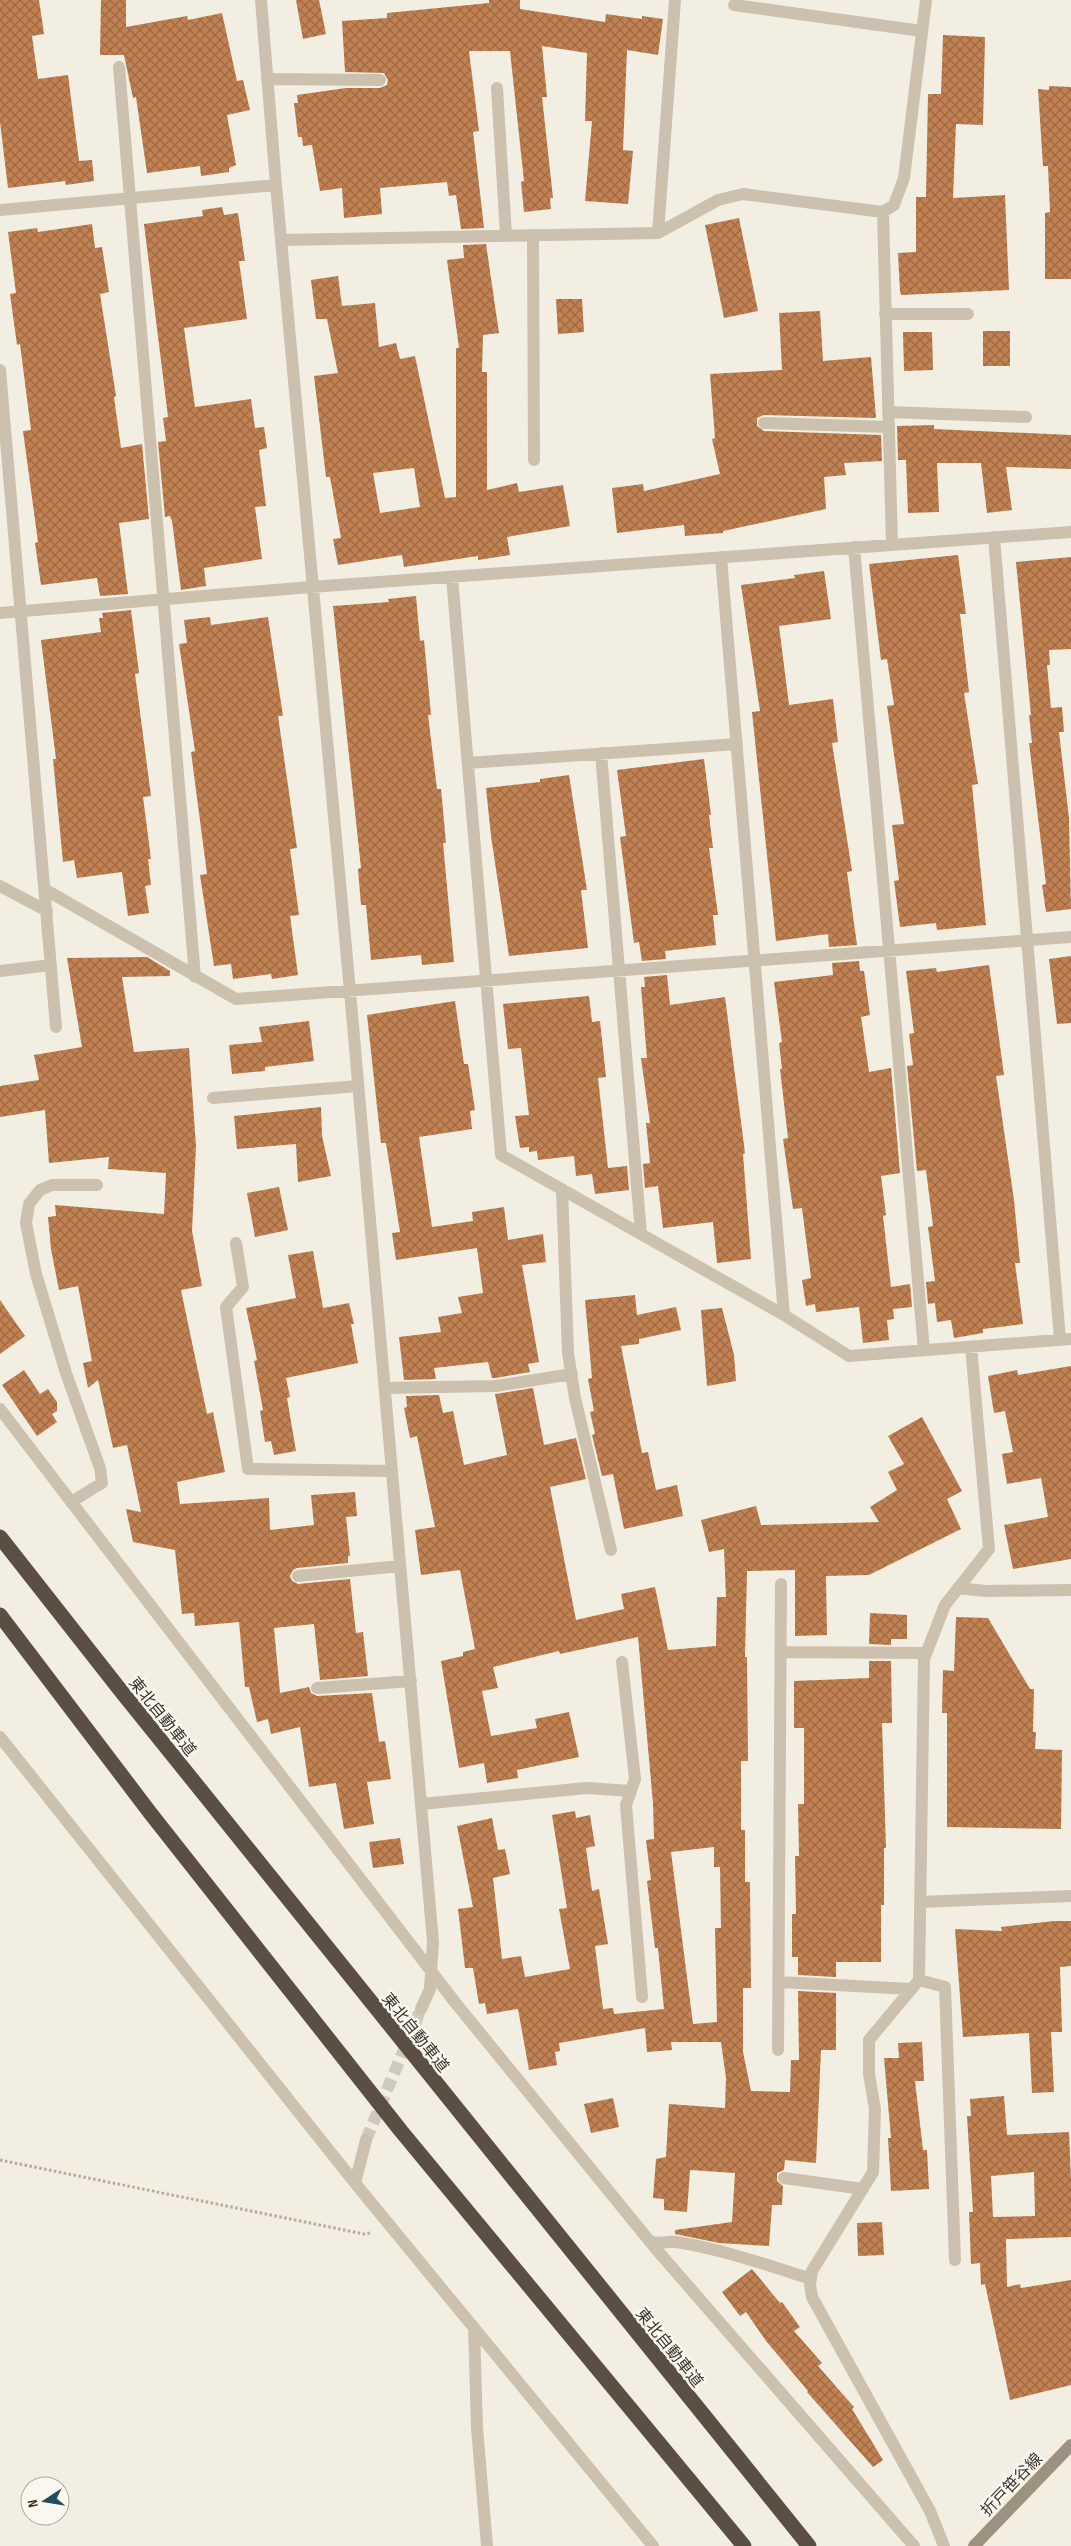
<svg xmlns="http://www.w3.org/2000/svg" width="1071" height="2546" font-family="'Sofia Sans Condensed','Noto Sans JP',sans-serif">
	<defs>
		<pattern id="building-cross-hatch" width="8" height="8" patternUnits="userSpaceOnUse" patternTransform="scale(1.25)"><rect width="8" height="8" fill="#c18152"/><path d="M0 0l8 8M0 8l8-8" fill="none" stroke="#9e6a44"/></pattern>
	</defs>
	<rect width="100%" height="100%" fill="#f3eee2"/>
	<path fill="url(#building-cross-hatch)" fill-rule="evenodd" d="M 0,0 L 39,0 L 44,34 L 32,36 L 38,79 L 68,75 L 79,161 L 92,160 L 94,181 L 66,185 L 65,181 L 8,188 L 0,122 Z
		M 101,0 L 126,0 L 126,27 L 187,16 L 188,20 L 222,13 L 237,81 L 243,80 L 250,110 L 227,115 L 236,165 L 229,168 L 229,172 L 201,176 L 200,166 L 147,173 L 136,97 L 133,98 L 124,55 L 100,55 Z
		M 296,0 L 319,0 L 326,34 L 303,39 Z
		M 489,0 L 520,0 L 520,9 L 605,22 L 606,14 L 642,19 L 642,16 L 663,19 L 658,55 L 627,50 L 623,150 L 633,151 L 628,204 L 585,201 L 592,121 L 585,121 L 587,53 L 542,46 L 547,97 L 542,97 L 553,198 L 550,198 L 551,209 L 524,212 L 521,182 L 524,181 L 510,51 L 469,51 L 479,131 L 473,132 L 484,228 L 461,229 L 456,195 L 449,196 L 447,182 L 380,188 L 382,214 L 344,218 L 342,188 L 320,191 L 312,145 L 303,146 L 302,137 L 298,137 L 294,103 L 298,103 L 297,95 L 346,88 L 380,88 L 387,85 L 388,80 L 384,73 L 345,72 L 342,21 L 387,18 L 387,13 L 489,3 Z
		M 943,35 L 985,37 L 983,125 L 956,124 L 953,198 L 1005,195 L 1009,290 L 901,295 L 900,291 L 898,253 L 916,252 L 916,197 L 926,197 L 928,94 L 941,94 Z
		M 1049,86 L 1071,87 L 1071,279 L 1045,279 L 1045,213 L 1050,212 L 1048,166 L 1043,166 L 1038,89 L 1049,90 Z
		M 222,207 L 224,215 L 238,213 L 245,261 L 239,261 L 247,319 L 184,328 L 195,407 L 251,399 L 255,428 L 264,427 L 267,448 L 259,450 L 266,506 L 255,507 L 262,559 L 204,568 L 206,586 L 181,590 L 172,521 L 170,516 L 165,517 L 158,442 L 166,441 L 163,418 L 168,417 L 144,224 L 203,216 L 202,210 Z
		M 739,218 L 758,311 L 724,318 L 705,225 Z
		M 92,224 L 95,248 L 102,247 L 109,292 L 100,294 L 116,396 L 114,397 L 121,448 L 142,444 L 149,519 L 119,523 L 128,594 L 100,596 L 97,578 L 41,585 L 35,543 L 38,542 L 23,431 L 31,430 L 20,344 L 17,345 L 10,294 L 16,293 L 8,232 L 37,228 L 38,232 Z
		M 486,244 L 499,333 L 483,335 L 482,372 L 487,372 L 487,490 L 517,483 L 519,492 L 563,485 L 570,526 L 507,537 L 510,555 L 478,560 L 478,556 L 404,567 L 402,555 L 338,565 L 333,539 L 341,538 L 330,477 L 326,477 L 314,376 L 338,373 L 327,319 L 316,319 L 311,280 L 338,276 L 342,306 L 375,303 L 379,347 L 396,343 L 400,359 L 415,356 L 445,498 L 456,497 L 456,348 L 459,348 L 447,260 L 464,258 L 463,245 ZM 414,468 L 420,507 L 380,513 L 373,473 Z
		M 556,299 L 582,299 L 584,332 L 558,334 Z
		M 820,311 L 823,361 L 871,357 L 876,418 L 764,415 L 757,418 L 757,426 L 764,431 L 881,435 L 882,461 L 844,463 L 846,475 L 824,477 L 826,509 L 723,531 L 723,533 L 685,536 L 684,525 L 617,533 L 612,488 L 643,484 L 644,491 L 720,474 L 712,439 L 715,438 L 710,374 L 782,370 L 779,313 Z
		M 983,331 L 1010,331 L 1010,366 L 983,366 Z
		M 903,332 L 932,332 L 933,370 L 904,371 Z
		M 934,425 L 934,429 L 1071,435 L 1071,469 L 1006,467 L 1012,510 L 987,513 L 981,463 L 937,463 L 939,512 L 908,513 L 906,460 L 898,460 L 897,426 Z
		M 958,555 L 966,614 L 960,614 L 969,692 L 964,693 L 978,784 L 972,785 L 986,925 L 937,930 L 936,923 L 900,927 L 894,881 L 899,880 L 892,825 L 904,824 L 887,706 L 894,705 L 887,659 L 881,660 L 869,564 Z
		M 1071,557 L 1071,649 L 1049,650 L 1050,665 L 1047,665 L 1051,708 L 1062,707 L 1064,732 L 1059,732 L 1069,818 L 1071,909 L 1046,912 L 1042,885 L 1046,884 L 1029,743 L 1032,743 L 1029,715 L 1031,715 L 1016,562 Z
		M 824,571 L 831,619 L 779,626 L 789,705 L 833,699 L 838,742 L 832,743 L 852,871 L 847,872 L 857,945 L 829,947 L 828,934 L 776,941 L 752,712 L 760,711 L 741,585 L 795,578 L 794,575 Z
		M 416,596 L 420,641 L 424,640 L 431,715 L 428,715 L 437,789 L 441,789 L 446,843 L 443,843 L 454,962 L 422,965 L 421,955 L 371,960 L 366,905 L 361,905 L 358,869 L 361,868 L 333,606 L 389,602 L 388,599 Z
		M 131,610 L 139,673 L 135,674 L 151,796 L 143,797 L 151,859 L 148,859 L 151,885 L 145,886 L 149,913 L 128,916 L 122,872 L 77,878 L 74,860 L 63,862 L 53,759 L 56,759 L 41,640 L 101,632 L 99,618 L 103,618 L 102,613 Z
		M 210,617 L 211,625 L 268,617 L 283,716 L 278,716 L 297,848 L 290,849 L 299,915 L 290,916 L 298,975 L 272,979 L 271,974 L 233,979 L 231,964 L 214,966 L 200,875 L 207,874 L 191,752 L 195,751 L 179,644 L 187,643 L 184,620 Z
		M 704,759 L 711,815 L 709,815 L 713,848 L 709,848 L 718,915 L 713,915 L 716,945 L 665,951 L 666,959 L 642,961 L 639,942 L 634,943 L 620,837 L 626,836 L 617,770 Z
		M 569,775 L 587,890 L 581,890 L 588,948 L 509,956 L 491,836 L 486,788 L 540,782 L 540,779 Z
		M 1071,956 L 1071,1023 L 1057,1024 L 1049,959 Z
		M 147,957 L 170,971 L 170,976 L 122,977 L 134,1052 L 189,1048 L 196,1146 L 192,1231 L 202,1286 L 181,1290 L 207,1414 L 213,1412 L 225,1472 L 177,1482 L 180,1504 L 269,1498 L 270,1530 L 314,1525 L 311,1495 L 355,1492 L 357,1516 L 346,1517 L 350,1556 L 348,1556 L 348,1563 L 297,1568 L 293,1570 L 290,1576 L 292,1581 L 298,1584 L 350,1579 L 356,1633 L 363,1632 L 368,1676 L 320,1680 L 314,1624 L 274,1628 L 280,1693 L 309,1687 L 311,1693 L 317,1696 L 372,1693 L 379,1742 L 385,1741 L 391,1779 L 367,1782 L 374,1824 L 344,1829 L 336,1783 L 309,1787 L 300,1727 L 271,1734 L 268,1719 L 257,1722 L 249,1687 L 245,1687 L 239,1622 L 195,1626 L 194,1613 L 182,1614 L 175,1550 L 133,1542 L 126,1509 L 141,1512 L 127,1445 L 113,1448 L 98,1380 L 88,1388 L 83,1363 L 92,1361 L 78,1286 L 59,1290 L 51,1249 L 48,1217 L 56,1216 L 55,1205 L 164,1214 L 166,1173 L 108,1169 L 109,1157 L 49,1163 L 45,1110 L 0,1117 L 0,1086 L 39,1080 L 34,1055 L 82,1047 L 67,958 Z
		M 859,961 L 860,971 L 864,971 L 870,1015 L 861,1017 L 869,1072 L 891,1068 L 900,1173 L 881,1176 L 886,1215 L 883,1216 L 891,1287 L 910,1284 L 912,1307 L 893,1309 L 894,1319 L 887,1320 L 889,1340 L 863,1343 L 859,1307 L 816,1312 L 815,1304 L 806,1306 L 802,1280 L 811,1278 L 802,1208 L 793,1209 L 783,1139 L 788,1138 L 780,1069 L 782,1069 L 779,1043 L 782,1042 L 774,982 L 833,975 L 832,963 Z
		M 989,965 L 1004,1075 L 996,1076 L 1014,1200 L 1020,1263 L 1015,1263 L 1023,1324 L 983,1329 L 983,1333 L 954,1338 L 951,1320 L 937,1322 L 935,1303 L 928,1304 L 926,1282 L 935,1281 L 928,1227 L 933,1226 L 926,1170 L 917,1171 L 907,1066 L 913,1065 L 909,1034 L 914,1033 L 906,971 L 936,968 L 937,972 Z
		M 667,975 L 670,1005 L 725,997 L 745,1153 L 743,1154 L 751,1259 L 717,1263 L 713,1222 L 663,1228 L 658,1186 L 645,1188 L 643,1164 L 650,1163 L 646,1123 L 650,1123 L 641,1058 L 647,1058 L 641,987 L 645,987 L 644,977 Z
		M 589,996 L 592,1022 L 600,1021 L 606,1077 L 598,1078 L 608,1168 L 627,1166 L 629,1190 L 595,1194 L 592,1174 L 576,1176 L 574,1156 L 538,1160 L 537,1151 L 529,1152 L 529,1147 L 520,1148 L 515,1116 L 529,1115 L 521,1048 L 508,1049 L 503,1004 Z
		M 455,1001 L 464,1064 L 468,1064 L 475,1110 L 470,1111 L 472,1129 L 419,1137 L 432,1227 L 473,1221 L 472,1212 L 504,1207 L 508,1240 L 543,1234 L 546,1262 L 522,1265 L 539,1362 L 528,1364 L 530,1372 L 495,1378 L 492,1378 L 488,1362 L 434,1368 L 436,1379 L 404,1380 L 399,1337 L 441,1332 L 438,1317 L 462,1313 L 458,1297 L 483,1293 L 477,1248 L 396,1260 L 392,1233 L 400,1232 L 386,1143 L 381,1143 L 367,1015 Z
		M 309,1021 L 314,1061 L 265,1067 L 265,1071 L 232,1074 L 229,1045 L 262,1042 L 259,1027 Z
		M 321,1107 L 322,1136 L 331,1176 L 298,1182 L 296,1144 L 237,1149 L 234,1116 Z
		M 279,1187 L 288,1230 L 255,1237 L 247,1193 Z
		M 313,1251 L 323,1308 L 349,1303 L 354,1324 L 351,1324 L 358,1363 L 286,1378 L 290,1397 L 287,1398 L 296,1451 L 274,1455 L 271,1441 L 265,1442 L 260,1411 L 263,1410 L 254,1361 L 257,1360 L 246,1308 L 296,1298 L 288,1255 Z
		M 635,1295 L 637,1315 L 676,1307 L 681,1330 L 639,1339 L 639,1344 L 621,1346 L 642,1453 L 648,1452 L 656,1490 L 677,1485 L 683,1516 L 624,1529 L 613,1474 L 602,1476 L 592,1435 L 595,1434 L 590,1412 L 594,1411 L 588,1379 L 592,1378 L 585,1300 Z
		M 0,1300 L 25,1336 L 0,1354 Z
		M 722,1308 L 734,1355 L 736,1381 L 707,1386 L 701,1310 Z
		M 1071,1366 L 1071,1559 L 1013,1569 L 1004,1525 L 1048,1517 L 1041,1478 L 1007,1484 L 1002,1454 L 1013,1452 L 1005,1411 L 994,1413 L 988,1376 L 1017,1370 L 1018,1375 Z
		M 24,1370 L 40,1394 L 48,1389 L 57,1402 L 57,1411 L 52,1414 L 57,1422 L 37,1436 L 2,1385 Z
		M 533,1388 L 544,1445 L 576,1438 L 586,1479 L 550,1487 L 576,1620 L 624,1609 L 621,1594 L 655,1587 L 668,1650 L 716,1646 L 717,1597 L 726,1597 L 724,1549 L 709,1552 L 701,1520 L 756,1506 L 761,1525 L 879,1522 L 870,1507 L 897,1490 L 888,1472 L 904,1464 L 888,1436 L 922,1417 L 962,1491 L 947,1499 L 961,1529 L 869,1575 L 826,1576 L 827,1635 L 795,1636 L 795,1570 L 747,1571 L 745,1657 L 747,1657 L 748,1761 L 741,1761 L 741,1830 L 745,1830 L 745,1882 L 750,1882 L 751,1988 L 743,1988 L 743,2052 L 751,2091 L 790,2092 L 791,2060 L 799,2060 L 798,1991 L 836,1993 L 836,2050 L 821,2050 L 816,2163 L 785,2160 L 784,2170 L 777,2173 L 777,2181 L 783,2186 L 782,2205 L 772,2205 L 769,2246 L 719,2243 L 675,2234 L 675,2230 L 732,2222 L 735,2173 L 690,2170 L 687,2212 L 664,2210 L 664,2199 L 653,2198 L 656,2159 L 666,2157 L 669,2104 L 725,2108 L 726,2078 L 721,2042 L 671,2042 L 672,2050 L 647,2052 L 645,2028 L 559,2043 L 560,2051 L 555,2052 L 557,2065 L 529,2070 L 518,2009 L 487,2014 L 485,2003 L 479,2004 L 473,1968 L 465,1968 L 458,1909 L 473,1907 L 457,1826 L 492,1818 L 498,1850 L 505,1849 L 510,1874 L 493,1878 L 502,1959 L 521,1956 L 525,1977 L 570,1969 L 559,1909 L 567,1908 L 552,1815 L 575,1811 L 576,1818 L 590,1815 L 595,1846 L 586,1848 L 592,1891 L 599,1889 L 608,1944 L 595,1946 L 603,2009 L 613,2008 L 614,2014 L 664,2009 L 658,1948 L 655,1948 L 647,1881 L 651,1880 L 646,1840 L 654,1839 L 653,1803 L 638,1637 L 560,1654 L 559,1651 L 493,1667 L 498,1688 L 482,1691 L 491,1736 L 537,1728 L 535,1719 L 569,1712 L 579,1757 L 517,1770 L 518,1778 L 487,1783 L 484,1763 L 459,1768 L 441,1661 L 463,1656 L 463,1652 L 475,1649 L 460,1570 L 421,1575 L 415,1530 L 435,1527 L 417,1436 L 410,1438 L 404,1408 L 407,1407 L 406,1396 L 439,1395 L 443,1413 L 453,1411 L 464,1465 L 507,1455 L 495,1394 ZM 714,1847 L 714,1867 L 720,1867 L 721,1928 L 715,1928 L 717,2022 L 693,2024 L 671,1852 Z
		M 870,1613 L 907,1615 L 907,1639 L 891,1639 L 891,1645 L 869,1644 Z
		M 956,1617 L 988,1618 L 1030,1689 L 1034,1689 L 1033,1732 L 1036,1732 L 1035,1749 L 1062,1750 L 1061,1829 L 947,1827 L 947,1713 L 942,1713 L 943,1670 L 954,1671 Z
		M 869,1661 L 891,1661 L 892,1723 L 882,1723 L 886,1848 L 884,1848 L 884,1905 L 881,1905 L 881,1962 L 836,1962 L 836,1977 L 798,1975 L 798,1957 L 792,1957 L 792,1914 L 796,1914 L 795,1856 L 799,1856 L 798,1804 L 804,1804 L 804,1728 L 794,1728 L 794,1681 L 869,1678 Z
		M 400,1838 L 404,1864 L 373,1868 L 369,1842 Z
		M 1054,1921 L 1071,1921 L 1071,1966 L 1060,1967 L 1062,2032 L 1051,2032 L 1054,2092 L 1032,2093 L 1029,2033 L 963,2037 L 955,1929 L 1002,1931 L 1001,1927 Z
		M 922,2042 L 924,2081 L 915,2081 L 923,2150 L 927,2150 L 929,2189 L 891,2191 L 888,2138 L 891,2138 L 884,2058 L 899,2058 L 898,2043 Z
		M 1004,2096 L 1007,2135 L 1069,2132 L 1071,2179 L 1071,2237 L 1006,2239 L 1007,2287 L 1020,2284 L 1021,2288 L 1071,2280 L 1071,2385 L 1010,2400 L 985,2284 L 981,2285 L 980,2263 L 971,2264 L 969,2212 L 973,2212 L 967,2116 L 971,2116 L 970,2099 ZM 1034,2172 L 1035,2216 L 993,2217 L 991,2176 Z
		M 613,2098 L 619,2127 L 591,2133 L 584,2104 Z
		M 882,2222 L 884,2255 L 858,2256 L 857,2223 Z
		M 752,2269 L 780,2303 L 782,2302 L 800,2327 L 794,2331 L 822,2363 L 818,2366 L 854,2407 L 852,2409 L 883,2460 L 873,2467 L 807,2392 L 808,2391 L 766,2341 L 746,2312 L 740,2316 L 722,2292 Z"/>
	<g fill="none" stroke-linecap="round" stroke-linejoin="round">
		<path stroke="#cec9be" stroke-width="12" stroke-dasharray="12 6" stroke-linecap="butt" d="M 366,2140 L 421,2009"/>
		<path stroke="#b7ab98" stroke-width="3" stroke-dasharray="2.5 2.5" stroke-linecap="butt" d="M 0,2160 L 364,2234 L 370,2233"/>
		<path stroke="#cbc1ae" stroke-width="12" d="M 261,0 L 276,185 L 350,991 L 433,1942 L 430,1989 L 421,2009
			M 734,5 L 922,31
			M 119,67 L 195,977
			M 267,79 L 380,80
			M 497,88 L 506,235
			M 0,210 L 276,185
			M 883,212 L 892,545
			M 658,233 L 675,0
			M 533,235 L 534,460
			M 281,240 L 658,233 L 718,200 L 743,194 L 883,212 L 894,205 L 904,178 L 926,0
			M 885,314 L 968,314
			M 0,370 L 56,1027
			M 888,412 L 1026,417
			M 764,423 L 889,427
			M 994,537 L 1060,1340
			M 854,547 L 924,1350
			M 721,557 L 784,1315
			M 452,577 L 501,1155 L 784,1315 L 849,1356 L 1071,1339
			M 0,613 L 311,587 L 1071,532
			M 601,753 L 641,1234
			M 468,763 L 737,744
			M 0,886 L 47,911
			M 46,890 L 236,999 L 1071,937
			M 0,971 L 51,965
			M 213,1098 L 358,1086
			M 562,1189 L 568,1353 L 575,1398 L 611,1550
			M 236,1243 L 243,1287 L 226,1307 L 248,1469 L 392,1471
			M 385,1388 L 496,1386 L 572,1374
			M 0,1409 L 454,2001 L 656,2249 L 914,2546
			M 71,1502 L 102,1483 L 100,1468 L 66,1373 L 36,1274 L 26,1223 L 29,1204 L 40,1190 L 52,1185 L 97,1185
			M 298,1576 L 400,1566
			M 958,1588 L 985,1591 L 1071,1590
			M 781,1652 L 926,1653
			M 622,1662 L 635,1779 L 626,1805 L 642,1997
			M 317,1688 L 411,1681
			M 0,1737 L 355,2183 L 653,2546
			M 421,1804 L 587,1788 L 631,1791
			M 920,1902 L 1071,1896
			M 919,1980 L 945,1987 L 955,2260
			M 779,1982 L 911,1989
			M 778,2050 L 781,1584
			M 784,2178 L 863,2189
			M 355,2183 L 366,2140
			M 650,2241 C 658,2245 668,2241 676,2242 C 722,2249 767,2265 811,2279
			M 474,2327 L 477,2428 L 487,2546
			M 944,2546 L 930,2511 L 812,2297 L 810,2285 L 812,2271 L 873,2172 L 875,2109 L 869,2074 L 869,2040 L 919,1980 L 924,1659 L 945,1605 L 989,1549 L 971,1347"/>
		<path stroke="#9f917f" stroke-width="12" d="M 974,2546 L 1071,2445"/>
		<path stroke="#5b4f43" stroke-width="15" d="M 0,1537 L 121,1691 L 809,2546
			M 0,1615 L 151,1814 L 401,2131 L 744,2546"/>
	</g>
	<g text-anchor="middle" stroke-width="5" stroke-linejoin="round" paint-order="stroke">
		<g font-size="16" fill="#3a332c" stroke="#faf7ef">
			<text transform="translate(163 1716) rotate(51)" y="6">東北自動車道</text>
			<text transform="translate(416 2032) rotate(51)" y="6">東北自動車道</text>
			<text transform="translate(670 2347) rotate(51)" y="6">東北自動車道</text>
			<text transform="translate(1011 2484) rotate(-46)" y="6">折戸笹谷線</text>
		</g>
	</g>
	<g transform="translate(45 2501) rotate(258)"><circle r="24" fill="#faf7ef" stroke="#ada9a1"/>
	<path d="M0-4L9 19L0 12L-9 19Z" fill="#224c5b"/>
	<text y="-8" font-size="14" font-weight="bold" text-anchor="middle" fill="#3a332c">N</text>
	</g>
</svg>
